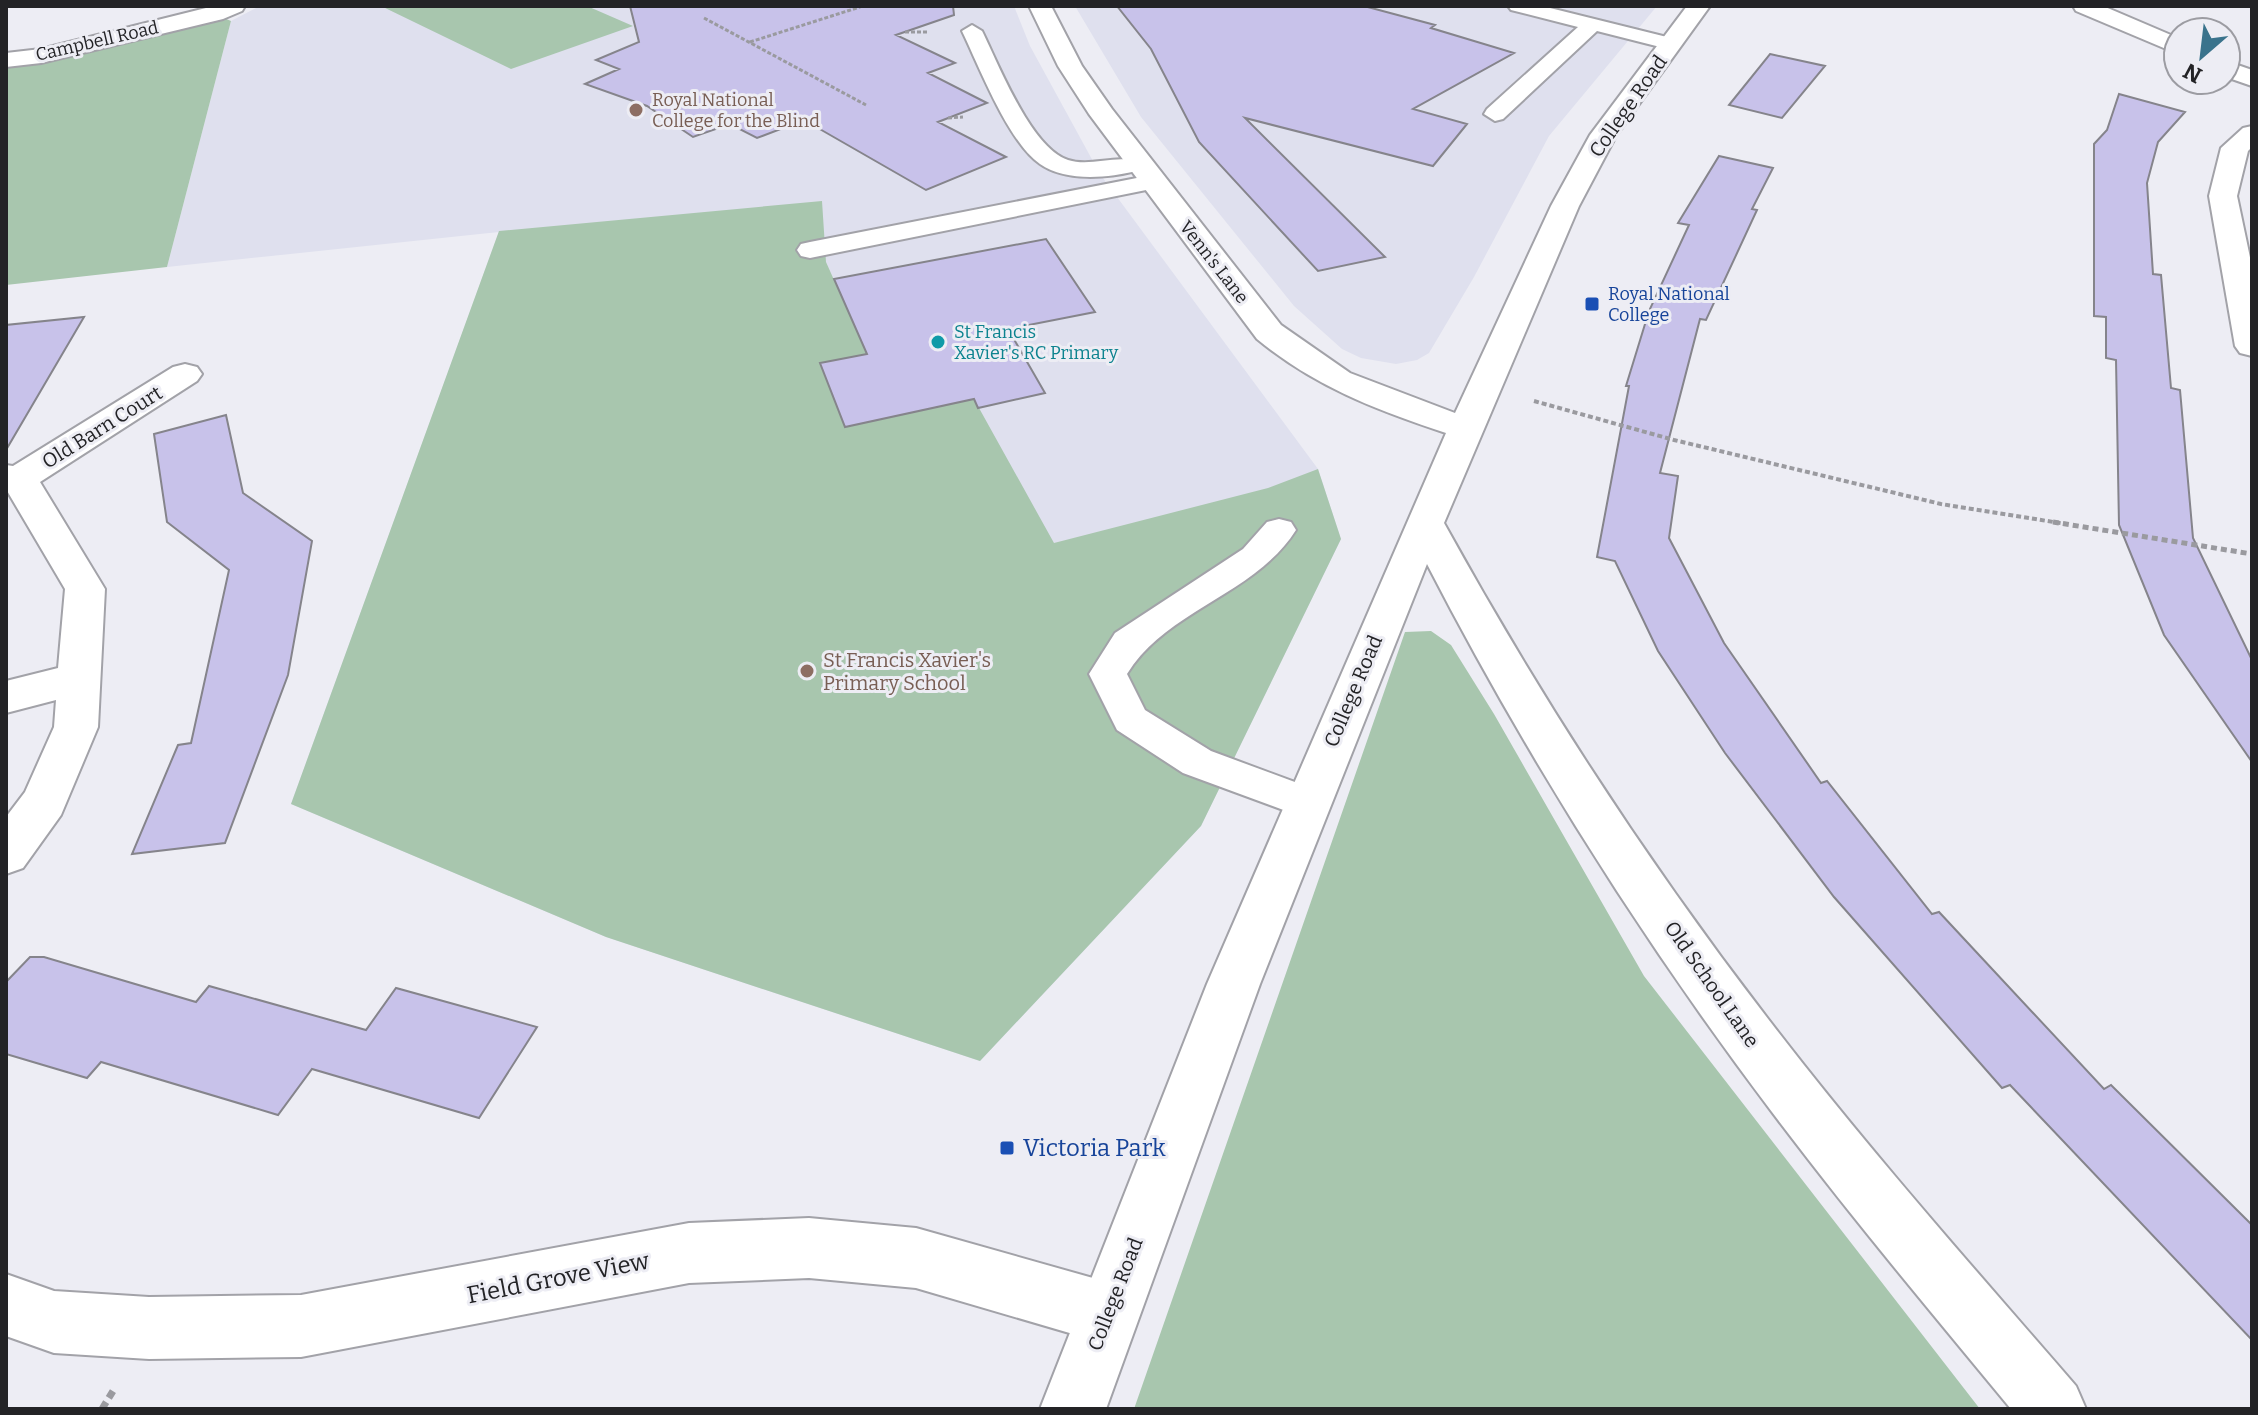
<svg xmlns="http://www.w3.org/2000/svg" width="2258" height="1415" font-family="Bitter,serif">
	<rect width="100%" height="100%" fill="#ededf4"/>
	<path fill="#dfe0ee" d="M 260,6 L 1014,6 L 1030,46 L 1100,174 L 1318,469 L 1341,539 L 1201,826 L 980,1061 L 606,937 L 291,804 L 499,232 L 167,267 L 231,21 Z
		M 1075,6 L 1657,6 L 1549,136 L 1474,277 L 1429,353 L 1417,360 L 1396,364 L 1361,358 L 1342,349 L 1294,306 L 1141,117 Z"/>
	<path fill="#a8c6ae" d="M 381,6 L 587,6 L 633,26 L 511,69 Z
		M 215,14 L 231,21 L 167,267 L 6,285 L 6,60 Z
		M 822,201 L 826,262 L 867,354 L 820,364 L 845,427 L 974,399 L 1054,543 L 1268,488 L 1318,469 L 1341,539 L 1201,826 L 980,1061 L 606,937 L 291,804 L 499,231 Z
		M 1431,631 L 1451,645 L 1494,714 L 1644,976 L 1980,1409 L 1134,1409 L 1405,632 Z"/>
	<path fill="#c8c2ea" stroke="#85848b" stroke-width="2" d="M 630,6 L 953,6 L 954,15 L 896,35 L 955,63 L 928,73 L 987,103 L 938,122 L 1006,157 L 926,190 L 804,120 L 757,138 L 730,124 L 693,137 L 647,106 L 585,84 L 619,69 L 596,60 L 639,42 Z
		M 1117,6 L 1364,6 L 1435,25 L 1431,28 L 1514,53 L 1413,109 L 1467,124 L 1433,166 L 1245,118 L 1385,257 L 1318,271 L 1199,142 L 1151,49 Z
		M 1770,54 L 1825,66 L 1782,118 L 1729,105 Z
		M 2119,94 L 2185,112 L 2158,142 L 2147,183 L 2153,274 L 2161,275 L 2171,388 L 2180,390 L 2193,538 L 2252,660 L 2252,762 L 2164,635 L 2119,525 L 2116,360 L 2106,358 L 2106,317 L 2094,316 L 2094,144 L 2107,130 Z
		M 1719,156 L 1773,168 L 1752,209 L 1757,210 L 1706,320 L 1700,319 L 1660,473 L 1678,476 L 1669,538 L 1724,643 L 1821,783 L 1827,781 L 1932,914 L 1939,912 L 2104,1089 L 2111,1085 L 2252,1225 L 2252,1340 L 2010,1085 L 2002,1088 L 1834,897 L 1725,753 L 1658,651 L 1615,561 L 1597,557 L 1629,386 L 1626,386 L 1649,311 L 1689,225 L 1678,223 Z
		M 1046,239 L 1095,312 L 1008,329 L 1045,393 L 978,408 L 974,399 L 845,427 L 820,363 L 867,354 L 834,279 Z
		M 84,317 L 6,450 L 6,325 Z
		M 226,415 L 243,493 L 312,541 L 288,675 L 225,843 L 132,854 L 178,745 L 191,743 L 229,570 L 167,522 L 154,434 Z
		M 30,957 L 44,957 L 196,1002 L 209,986 L 366,1030 L 396,988 L 537,1027 L 479,1118 L 312,1069 L 278,1115 L 101,1062 L 87,1078 L 6,1054 L 6,982 Z"/>
	<g fill="none" stroke-linecap="round" stroke-linejoin="round">
		<defs>
			<path id="service" d="M 1508,6 L 1542,6 L 1679,40 L 1682,44 L 1672,50 L 1597,31 L 1503,119 L 1495,121 L 1484,114 L 1487,109 L 1578,27 L 1511,10 Z
				M 972,25 L 982,31 C 999,65 1031,148 1068,160 C 1090,167 1114,155 1136,161 L 1140,166 L 1136,171 C 1108,178 1065,182 1040,164 C 1008,142 979,66 962,31 Z
				M 1152,175 L 1161,177 L 1164,182 L 1161,187 L 810,258 L 801,256 L 797,250 L 801,244 L 810,242 Z
				M 1279,519 L 1291,522 L 1296,530 C 1255,595 1166,610 1127,674 L 1145,710 L 1211,751 L 1319,791 L 1325,802 L 1319,813 L 1305,818 L 1183,773 L 1117,730 L 1089,674 L 1115,633 L 1243,549 L 1267,522 Z"/>
			<path id="minor" d="M 214,6 L 245,6 L 242,11 L 223,19 L 41,63 L 6,67 L 6,53 L 41,49 Z
				M 2073,6 L 2103,6 L 2178,38 L 2178,54 L 2076,11 Z
				M 2226,61 L 2252,70 L 2252,86 L 2226,77 Z
				M 2252,126 L 2252,147 L 2248,151 L 2237,196 L 2252,267 L 2252,356 L 2240,353 L 2235,346 L 2209,196 L 2221,148 L 2243,128 Z
				M 185,364 L 197,367 L 202,374 L 197,381 L 40,482 L 105,589 L 98,727 L 61,815 L 23,868 L 6,874 L 6,817 L 25,792 L 54,727 L 56,700 L 6,713 L 6,681 L 58,668 L 65,589 L 6,489 L 6,465 L 13,466 L 173,367 Z
				M 809,1218 L 916,1228 L 1107,1282 L 1129,1291 L 1138,1313 L 1129,1335 L 1107,1344 L 916,1288 L 809,1278 L 689,1283 L 301,1357 L 149,1359 L 54,1353 L 6,1336 L 6,1274 L 54,1291 L 149,1297 L 301,1295 L 689,1223 Z"/>
			<path id="tertiary" d="M 1029,6 L 1051,6 L 1082,66 L 1112,109 L 1281,325 L 1350,373 L 1455,413 L 1551,206 L 1590,135 L 1687,6 L 1710,6 L 1616,136 L 1579,206 L 1444,523 C 1541,699 1649,865 1772,1024 C 1868,1149 1973,1267 2076,1386 L 2086,1409 L 2011,1409 C 1930,1311 1848,1213 1772,1112 C 1642,940 1526,756 1427,564 L 1260,984 L 1106,1409 L 1040,1409 L 1207,984 L 1446,433 C 1376,410 1314,386 1257,339 L 1089,114 L 1058,66 Z"/>
		</defs>
		<use href="#service" stroke="#a2a2a8" stroke-width="4"/>
		<use href="#minor" stroke="#a2a2a8" stroke-width="4"/>
		<use href="#tertiary" stroke="#a2a2a8" stroke-width="4"/>
		<path stroke="#9a9a9f" stroke-width="3" stroke-dasharray="4 2" stroke-linecap="butt" d="M 704,18 L 866,105
			M 905,32 L 929,32
			M 750,42 L 863,6
			M 948,118 L 963,117"/>
		<path stroke="#9a9a9f" stroke-width="4" stroke-dasharray="5 3" stroke-linecap="butt" d="M 1534,401 L 1674,440 L 1941,504 L 2066,524"/>
		<path stroke="#9a9a9f" stroke-width="5" stroke-dasharray="6 4" stroke-linecap="butt" d="M 2053,522 L 2252,554"/>
		<path stroke="#9a9a9f" stroke-width="7" stroke-dasharray="8 5" stroke-linecap="butt" d="M 102,1409 L 113,1391"/>
		<use href="#service" fill="#fff" fill-rule="evenodd"/>
		<use href="#minor" fill="#fff" fill-rule="evenodd"/>
		<use href="#tertiary" fill="#fff" fill-rule="evenodd"/>
	</g>
	<g fill="#8d6e63" stroke="#ededf4" stroke-width="3">
		<circle cx="636" cy="110" r="8"/>
		<circle cx="807" cy="671" r="8"/>
	</g>
	<g fill="#1a4fb4" stroke="#ededf4" stroke-width="3">
		<rect x="1584" y="296" width="16" height="16" rx="4"/>
		<rect x="999" y="1140" width="16" height="16" rx="4"/>
	</g>
	<circle fill="#0f9aa8" stroke="#ededf4" stroke-width="3" cx="938" cy="342" r="8"/>
	<g text-anchor="middle" stroke-width="6" stroke-linejoin="round" paint-order="stroke">
		<g font-size="18" fill="#232326" stroke="#ededf4">
			<text transform="translate(97 41) rotate(-13)" y="6">Campbell Road</text>
			<text transform="translate(1214 262) rotate(52)" y="6">Venn's Lane</text>
		</g>
		<g font-size="18" fill="#785e54" stroke="#ededf4" text-anchor="start">
			<text x="652" y="106">Royal National<tspan x="652" dy="21">College for the Blind</tspan></text>
		</g>
		<g font-size="18" fill="#164399" stroke="#ededf4" text-anchor="start">
			<text x="1608" y="300">Royal National<tspan x="1608" dy="21">College</tspan></text>
		</g>
		<g font-size="18" fill="#0d838f" stroke="#ededf4" text-anchor="start">
			<text x="954" y="338">St Francis<tspan x="954" dy="21">Xavier's RC Primary</tspan></text>
		</g>
		<g font-size="20" fill="#232326" stroke="#ededf4">
			<text transform="translate(1628 106) rotate(-55)" y="7">College Road</text>
			<text transform="translate(102 427) rotate(-32)" y="7">Old Barn Court</text>
			<text transform="translate(1353 691) rotate(-67)" y="7">College Road</text>
			<text transform="translate(1712 984) rotate(55)" y="7">Old School Lane</text>
			<text transform="translate(1115 1294) rotate(-69)" y="7">College Road</text>
		</g>
		<g font-size="20" fill="#785e54" stroke="#ededf4" text-anchor="start">
			<text x="823" y="667">St Francis Xavier's<tspan x="823" dy="23">Primary School</tspan></text>
		</g>
		<g font-size="24" fill="#164399" stroke="#ededf4" text-anchor="start">
			<text x="1023" y="1156">Victoria Park</text>
		</g>
		<g font-size="24" fill="#232326" stroke="#ededf4">
			<text transform="translate(558 1278) rotate(-11)" y="8">Field Grove View</text>
		</g>
	</g>
	<rect width="2258" height="1415" fill="none" stroke="#232326" stroke-width="16"/>
	<g transform="translate(2202 56) rotate(208)"><circle r="38" fill="#ededf4" stroke="#9c9ca2" stroke-width="2"/>
	<path d="M0-6L14 30L0 20L-14 30Z" fill="#3a738c"/>
	<text y="-12" font-size="22" font-weight="bold" text-anchor="middle" fill="#232326">N</text>
	</g>
</svg>
